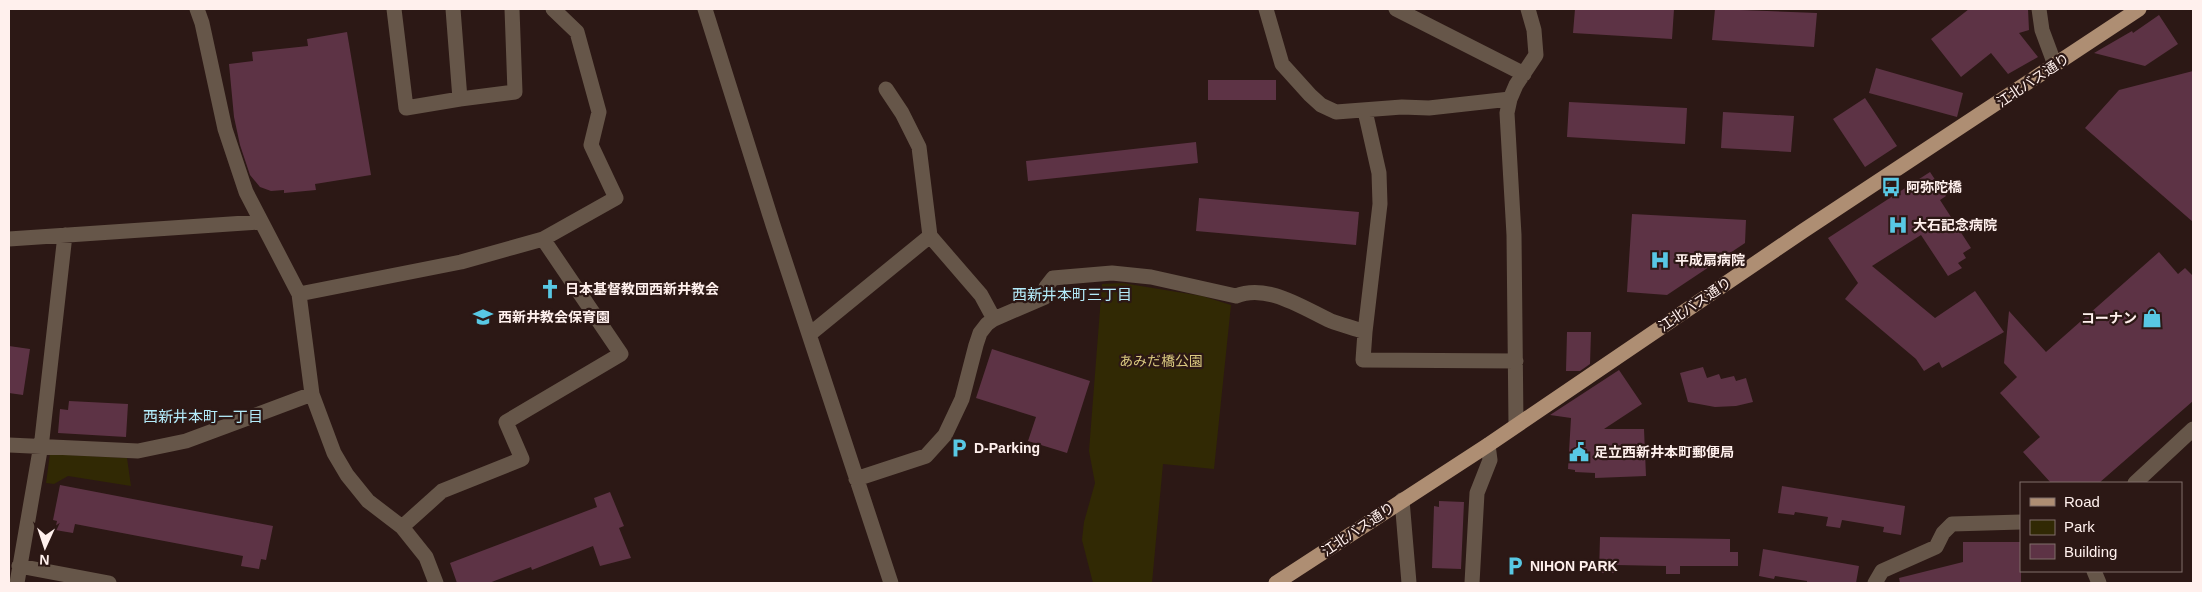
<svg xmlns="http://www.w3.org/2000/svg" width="2202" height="592" font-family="Helvetica,'Noto Sans JP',sans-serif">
	<rect width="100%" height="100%" fill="#2c1815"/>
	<path fill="#312904" d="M 1122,283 L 1202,296 L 1231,305 L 1214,469 L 1163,464 L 1152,583 L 1093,583 L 1082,540 L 1084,522 L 1095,483 L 1089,451 L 1102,284 Z
		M 50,454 L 127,458 L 131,486 L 68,476 L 54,484 L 46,483 Z"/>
	<path fill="#5d3345" d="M 1575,9 L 1674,9 L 1672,39 L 1573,33 Z
		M 1715,9 L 1817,13 L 1814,47 L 1712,40 Z
		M 1969,9 L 2028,9 L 2029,30 L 2019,33 L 2038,57 L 2008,74 L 1991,53 L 1961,77 L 1931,39 Z
		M 2159,15 L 2178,44 L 2145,66 L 2094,53 L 2132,31 L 2133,33 Z
		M 347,32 L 371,175 L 315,184 L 316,190 L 284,193 L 284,190 L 271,191 L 260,187 L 250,175 L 240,145 L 234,117 L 229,64 L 253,61 L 252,52 L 308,46 L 307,39 Z
		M 1876,68 L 1963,93 L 1957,117 L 1869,93 Z
		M 2193,71 L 2193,222 L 2085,128 L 2119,90 Z
		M 1208,80 L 1276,80 L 1276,100 L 1208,100 Z
		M 1865,98 L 1897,146 L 1865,167 L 1833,119 Z
		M 1569,102 L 1687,108 L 1685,144 L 1567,137 Z
		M 1723,112 L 1794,116 L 1791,152 L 1721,148 Z
		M 1196,142 L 1198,163 L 1028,181 L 1026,161 Z
		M 1930,172 L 1946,196 L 1940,200 L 1971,248 L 1963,253 L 1966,258 L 1958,263 L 1962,268 L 1948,276 L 1921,235 L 1872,266 L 1935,318 L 1975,291 L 2004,332 L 1942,368 L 1939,362 L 1924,371 L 1916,359 L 1845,299 L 1858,283 L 1828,238 Z
		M 1199,198 L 1359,212 L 1356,245 L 1196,231 Z
		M 1632,214 L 1746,220 L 1745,243 L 1667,295 L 1627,292 Z
		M 2159,252 L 2178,274 L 2185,268 L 2193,276 L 2193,401 L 2099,483 L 2051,483 L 2023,452 L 2040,437 L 2000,393 L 2017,377 L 2004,363 L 2009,311 L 2046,352 Z
		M 1567,332 L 1591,332 L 1590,364 L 1580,371 L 1566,371 Z
		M 9,346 L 30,349 L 23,395 L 9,393 Z
		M 992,349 L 1090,381 L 1067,453 L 1028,441 L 1036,417 L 976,398 Z
		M 1703,367 L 1707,378 L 1719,374 L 1721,379 L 1734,376 L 1736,381 L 1746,378 L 1753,402 L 1736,406 L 1715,407 L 1688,402 L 1680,373 Z
		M 1619,370 L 1642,404 L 1604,429 L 1644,429 L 1646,476 L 1595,478 L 1595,473 L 1575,472 L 1575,470 L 1568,469 L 1571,418 L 1550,415 Z
		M 69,401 L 128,404 L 126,437 L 58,433 L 60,409 L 68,410 Z
		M 60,485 L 273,526 L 266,560 L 261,559 L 259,569 L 241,566 L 243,556 L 75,524 L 73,533 L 55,530 L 57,521 L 53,520 Z
		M 1782,486 L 1905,506 L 1901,535 L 1883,532 L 1884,527 L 1842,520 L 1840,528 L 1826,526 L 1828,517 L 1795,512 L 1794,515 L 1778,513 Z
		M 610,492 L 624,526 L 619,528 L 631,558 L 600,566 L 593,546 L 532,570 L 531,567 L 489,583 L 457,583 L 450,563 L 597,507 L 594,498 Z
		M 1439,501 L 1464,502 L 1461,569 L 1432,568 L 1434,506 L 1439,507 Z
		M 1600,537 L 1730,539 L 1730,552 L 1738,552 L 1738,566 L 1680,566 L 1680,574 L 1666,574 L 1666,566 L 1616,565 L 1616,573 L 1599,573 Z
		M 1963,542 L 2021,542 L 2021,583 L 1900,583 L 1899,578 L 1963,562 Z
		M 1763,549 L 1859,566 L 1856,583 L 1807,583 L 1807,581 L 1775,576 L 1774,579 L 1759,576 Z"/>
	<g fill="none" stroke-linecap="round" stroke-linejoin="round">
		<path stroke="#665649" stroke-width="15" d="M 197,9 L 202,23 L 225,129 L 246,192 L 299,294 L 312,394 L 334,453 L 347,475 L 368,501 L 402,527 L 426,557 L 436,583
			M 394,9 L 406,108 L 460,99
			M 453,9 L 460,99 L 515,92 L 512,9
			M 705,9 L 773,225 L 891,583
			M 1266,9 L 1282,64 L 1310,95 L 1321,105 L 1336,112 L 1402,107 L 1429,108 L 1510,99
			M 1396,9 L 1524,74
			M 2039,9 L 2042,30 L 2055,65
			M 886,89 L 902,113 L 919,147 L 930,236
			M 9,239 L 261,222
			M 299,294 L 461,262 L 543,239 L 616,198 L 591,145 L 599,112 L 577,32 L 553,9
			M 1365,332 L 1380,204 L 1379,173 L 1365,111
			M 810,334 L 930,236 L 981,295 L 994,319
			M 1516,425 L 1514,235 L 1507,113 L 1510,99 L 1516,85 L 1536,55 L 1534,30 L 1528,9
			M 9,445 L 138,451 L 186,441 L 312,394
			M 856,479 L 926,456 L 945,435 L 962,399 L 976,345 L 980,333 L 987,324 L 994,319 L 1045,297 L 1046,287 L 1053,278 L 1112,273 L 1151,277 L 1236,296 C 1267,283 1303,308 1331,321 C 1342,325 1354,328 1365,332 L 1363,360 L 1516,361
			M 2135,483 L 2193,429
			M 1402,500 L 1409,583
			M 402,527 L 442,491 L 522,459 L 506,422 L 621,354 L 543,239
			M 19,566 L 109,583
			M 2094,571 L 2099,583
			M 17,583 L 42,439 L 65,235
			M 1472,583 L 1477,493 L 1490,460 L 1488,445
			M 1875,583 L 1882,571 L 1936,547 L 1943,533 L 1952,524 L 2021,522"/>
		<path stroke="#ae8e73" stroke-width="15" d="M 1276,583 L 1488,445 L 1803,231 L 2139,9"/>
	</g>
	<defs>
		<symbol id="bus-bare" viewBox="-9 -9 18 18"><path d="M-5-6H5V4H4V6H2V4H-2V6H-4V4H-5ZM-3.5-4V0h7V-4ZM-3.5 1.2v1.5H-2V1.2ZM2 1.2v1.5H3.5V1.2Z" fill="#58c8e4" stroke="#2c1815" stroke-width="2.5" paint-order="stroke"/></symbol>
		<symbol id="hospital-bare" viewBox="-9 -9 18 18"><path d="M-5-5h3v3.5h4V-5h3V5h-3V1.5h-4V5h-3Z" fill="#58c8e4" stroke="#2c1815" stroke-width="2.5" paint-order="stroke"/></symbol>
		<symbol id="church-bare" viewBox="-9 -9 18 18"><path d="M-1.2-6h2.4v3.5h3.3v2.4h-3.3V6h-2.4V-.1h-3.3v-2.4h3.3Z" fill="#58c8e4" stroke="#2c1815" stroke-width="2.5" paint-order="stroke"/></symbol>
		<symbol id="school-bare" viewBox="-9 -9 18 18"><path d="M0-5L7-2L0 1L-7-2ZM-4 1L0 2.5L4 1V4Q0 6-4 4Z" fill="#58c8e4" stroke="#2c1815" stroke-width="2.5" paint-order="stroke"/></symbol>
		<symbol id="shop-bare" viewBox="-9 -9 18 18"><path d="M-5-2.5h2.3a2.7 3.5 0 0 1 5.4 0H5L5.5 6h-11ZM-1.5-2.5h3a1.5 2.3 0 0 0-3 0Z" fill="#58c8e4" stroke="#2c1815" stroke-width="2.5" paint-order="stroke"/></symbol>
		<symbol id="parking-bare" viewBox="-9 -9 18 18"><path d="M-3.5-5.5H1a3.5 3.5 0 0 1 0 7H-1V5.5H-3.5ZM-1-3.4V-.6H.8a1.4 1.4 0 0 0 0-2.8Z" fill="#58c8e4" stroke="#2c1815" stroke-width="2.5" paint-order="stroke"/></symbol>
		<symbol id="civic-bare" viewBox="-9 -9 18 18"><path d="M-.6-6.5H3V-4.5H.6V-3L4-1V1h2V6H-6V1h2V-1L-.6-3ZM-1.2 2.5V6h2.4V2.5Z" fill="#58c8e4" stroke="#2c1815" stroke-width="2.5" paint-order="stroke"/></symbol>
	</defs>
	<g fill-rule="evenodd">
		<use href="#bus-bare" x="1877" y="173" width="28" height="28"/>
		<use href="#hospital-bare" x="1884" y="211" width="28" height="28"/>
		<use href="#hospital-bare" x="1646" y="246" width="28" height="28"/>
		<use href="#church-bare" x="536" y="275" width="28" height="28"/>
		<use href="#school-bare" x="469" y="303" width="28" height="28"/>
		<use href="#shop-bare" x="2138" y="304" width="28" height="28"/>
		<use href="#parking-bare" x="945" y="434" width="28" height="28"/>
		<use href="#civic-bare" x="1565" y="438" width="28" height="28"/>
		<use href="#parking-bare" x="1501" y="552" width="28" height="28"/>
	</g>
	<g text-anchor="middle" stroke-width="4.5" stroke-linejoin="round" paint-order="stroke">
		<g font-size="14" fill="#fff0ed" stroke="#2c1815">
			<text transform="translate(2033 80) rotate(-34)" y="5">江北バス通り</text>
			<text transform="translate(1695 304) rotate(-34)" y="5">江北バス通り</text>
			<text transform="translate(1358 529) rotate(-34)" y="5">江北バス通り</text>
		</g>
		<g font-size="14" font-weight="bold" fill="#fff0ed" stroke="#2c1815" text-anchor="start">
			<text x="1906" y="192">阿弥陀橋</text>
			<text x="1913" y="230">大石記念病院</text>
			<text x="1675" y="265">平成扇病院</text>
			<text x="565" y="294">日本基督教団西新井教会</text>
			<text x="498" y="322">西新井教会保育園</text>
			<text x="2137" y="323" text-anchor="end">コーナン</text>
			<text x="974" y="453">D-Parking</text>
			<text x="1594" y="457">足立西新井本町郵便局</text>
			<text x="1530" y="571">NIHON PARK</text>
		</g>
		<g font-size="14" fill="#d9c87f" stroke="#2c1815">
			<text x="1161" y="366">あみだ橋公園</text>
		</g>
		<g font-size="15" fill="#b4ecfb" stroke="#2c1815">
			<text x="1072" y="300">西新井本町三丁目</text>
			<text x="203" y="422">西新井本町一丁目</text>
		</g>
	</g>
	<rect width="2202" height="592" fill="none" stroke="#fff0ed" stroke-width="20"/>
	<rect x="2020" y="482" width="162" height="90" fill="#2c1815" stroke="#806e6b"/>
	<rect x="2030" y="498" width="25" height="8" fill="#ae8e73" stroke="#806e6b"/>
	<text x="2064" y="507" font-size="15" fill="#fff0ed">Road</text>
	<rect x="2030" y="520" width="25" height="15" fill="#312904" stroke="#806e6b"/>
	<text x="2064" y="532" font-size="15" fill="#fff0ed">Park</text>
	<rect x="2030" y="544" width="25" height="15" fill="#5d3345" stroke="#806e6b"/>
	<text x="2064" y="557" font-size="15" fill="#fff0ed">Building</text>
	<g transform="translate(45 547) rotate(183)" stroke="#2c1815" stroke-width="4" paint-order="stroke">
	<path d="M0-4L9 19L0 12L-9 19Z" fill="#fff0ed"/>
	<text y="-8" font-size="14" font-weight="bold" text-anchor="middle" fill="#fff0ed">N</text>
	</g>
</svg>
